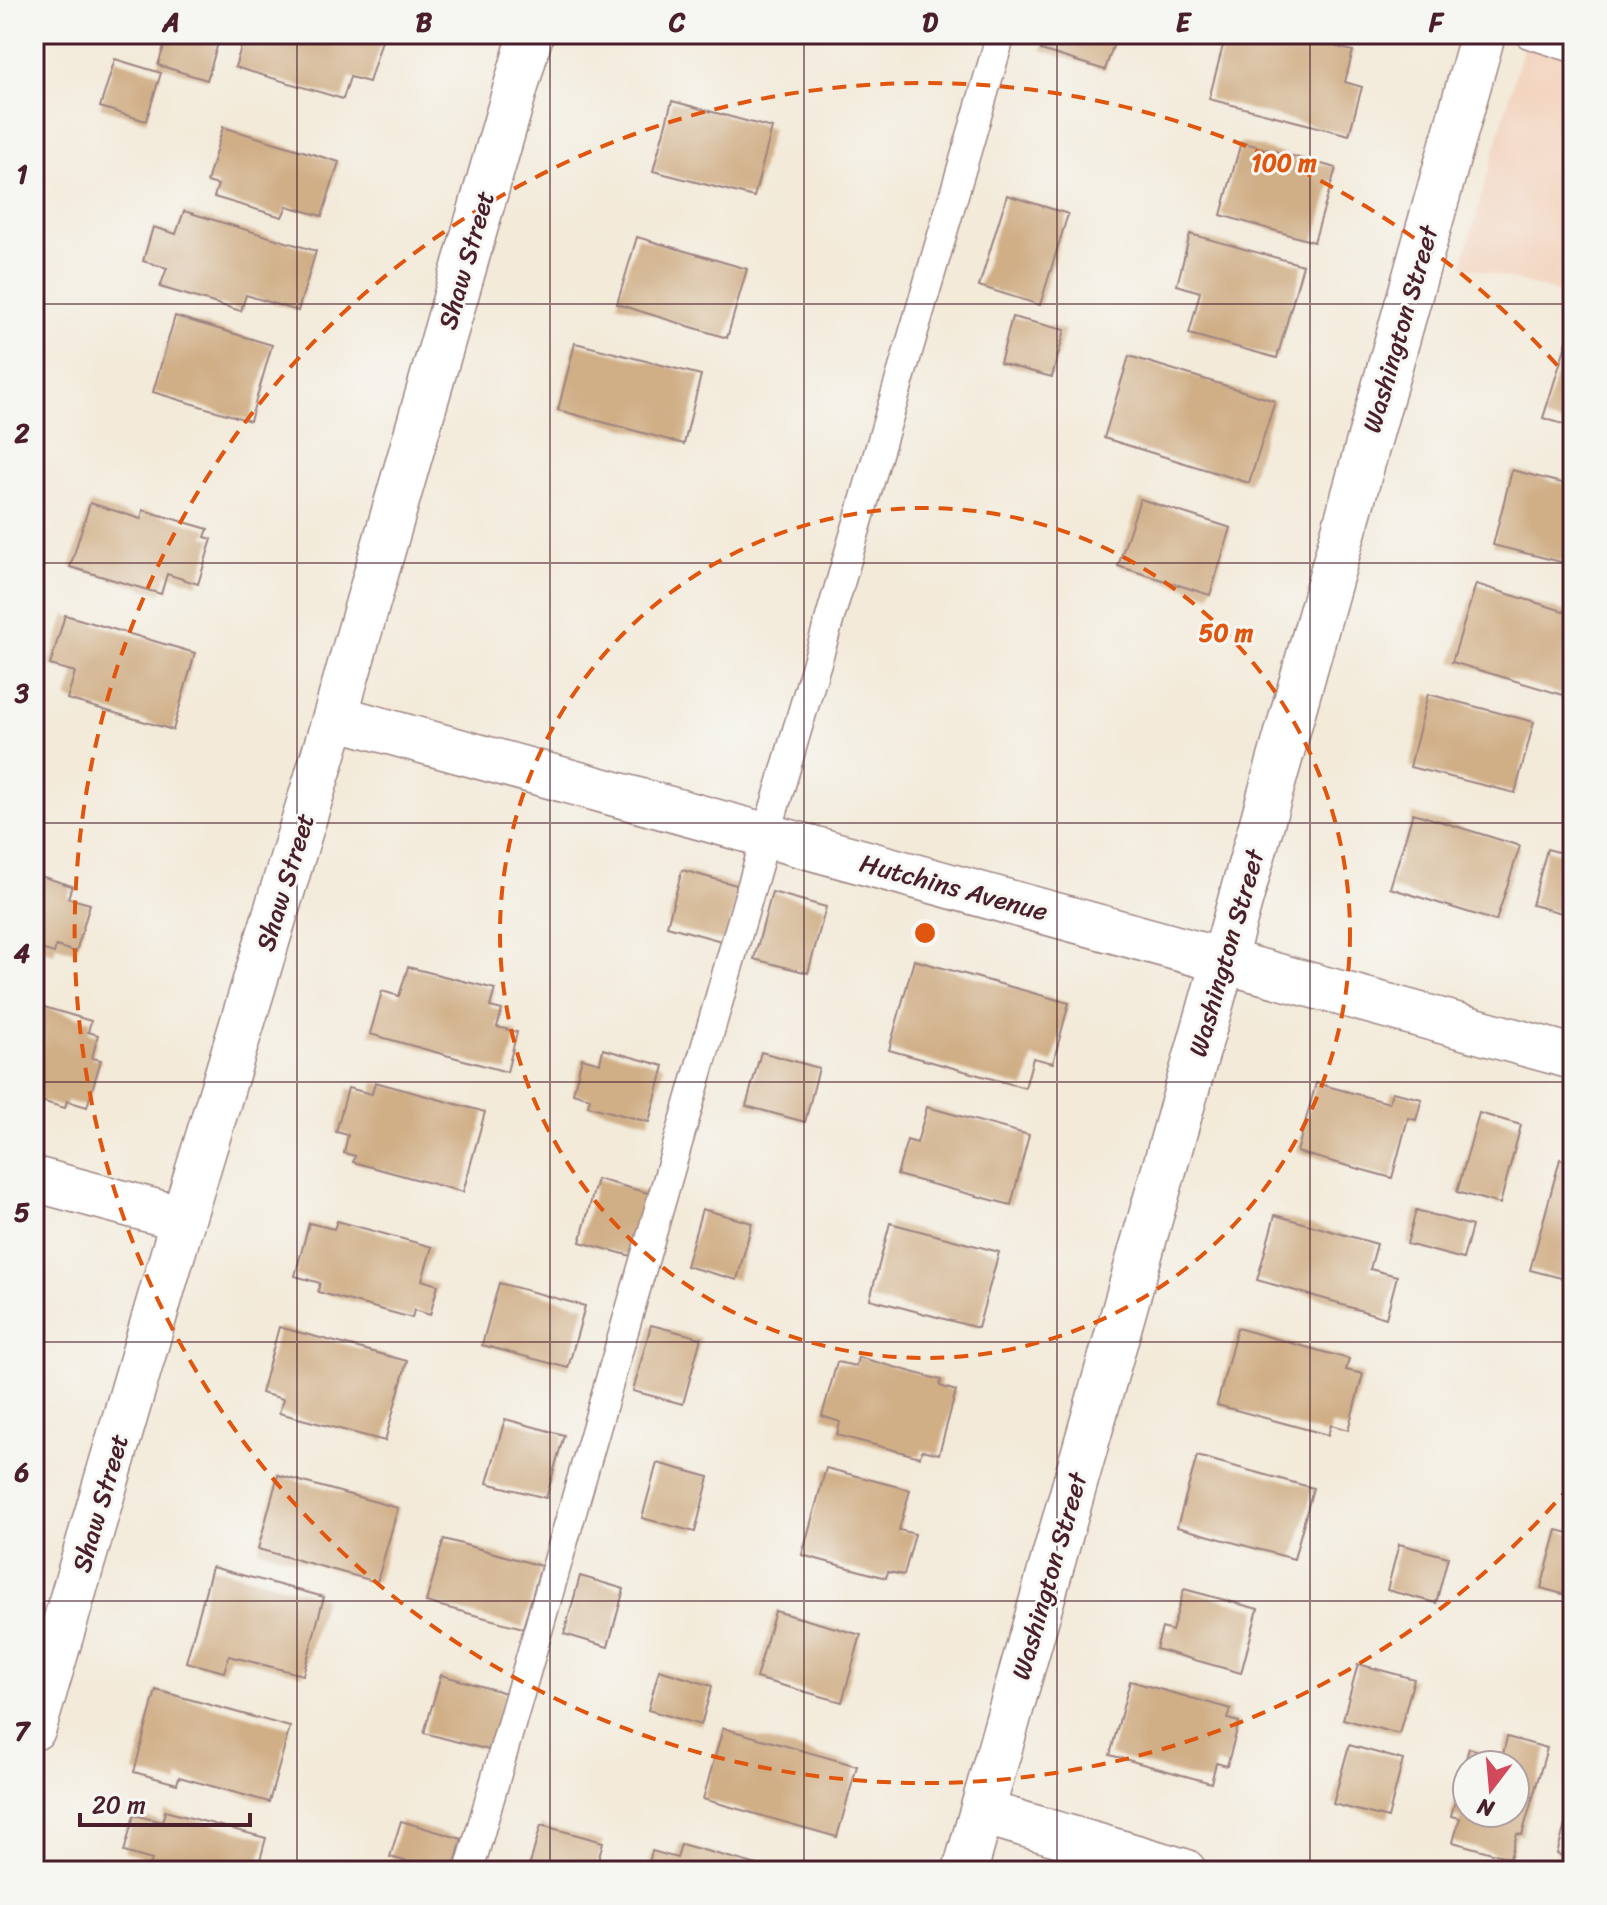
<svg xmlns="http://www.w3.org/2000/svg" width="1607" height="1905" font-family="Sriracha,sans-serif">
	<rect width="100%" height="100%" fill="#f6f6f2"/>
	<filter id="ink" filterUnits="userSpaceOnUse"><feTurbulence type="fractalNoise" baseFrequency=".0125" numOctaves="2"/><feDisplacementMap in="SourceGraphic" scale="16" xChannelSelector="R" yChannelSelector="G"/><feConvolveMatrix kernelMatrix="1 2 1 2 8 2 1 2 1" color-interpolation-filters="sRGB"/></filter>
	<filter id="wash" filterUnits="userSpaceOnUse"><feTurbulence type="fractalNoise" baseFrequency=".006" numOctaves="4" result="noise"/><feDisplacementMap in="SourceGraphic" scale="32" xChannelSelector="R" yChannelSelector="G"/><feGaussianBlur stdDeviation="1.8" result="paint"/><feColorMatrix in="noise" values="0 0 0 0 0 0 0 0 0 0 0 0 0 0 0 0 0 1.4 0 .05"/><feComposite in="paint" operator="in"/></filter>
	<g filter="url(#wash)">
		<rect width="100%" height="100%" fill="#f3ead9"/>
		<path fill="#f3d4bf" d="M 1527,34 L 1573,34 L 1573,297 L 1462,265 Z"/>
		<g id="blocks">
			<path fill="#d0af87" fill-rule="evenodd" d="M 168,34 L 187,34 L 218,43 L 207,80 L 158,65 Z
				M 245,34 L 384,34 L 369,82 L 350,77 L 343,99 L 235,67 Z
				M 1046,34 L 1117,34 L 1105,70 L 1041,50 Z
				M 1226,34 L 1288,34 L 1353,51 L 1345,82 L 1362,87 L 1349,135 L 1209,99 Z
				M 115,59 L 161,73 L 146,121 L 100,107 Z
				M 672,101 L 772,128 L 754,197 L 653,171 Z
				M 223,127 L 339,162 L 322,216 L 287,206 L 282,217 L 214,197 L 218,185 L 207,182 Z
				M 1241,142 L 1336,168 L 1314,242 L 1221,215 Z
				M 1007,195 L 1068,214 L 1040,305 L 979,286 Z
				M 184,211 L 316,251 L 298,311 L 246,295 L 241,311 L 160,287 L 167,268 L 143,261 L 153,227 L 176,234 Z
				M 1190,234 L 1303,265 L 1277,358 L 1189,334 L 1200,292 L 1177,285 Z
				M 637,237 L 747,269 L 727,338 L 617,304 Z
				M 175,316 L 272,345 L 250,421 L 153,392 Z
				M 1012,317 L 1065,330 L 1052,377 L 1000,363 Z
				M 1569,335 L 1573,336 L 1573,427 L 1543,418 Z
				M 575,343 L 701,375 L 684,444 L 558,410 Z
				M 1129,356 L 1275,401 L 1249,483 L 1104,438 Z
				M 1512,470 L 1573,486 L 1573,565 L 1493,545 Z
				M 1140,499 L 1231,528 L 1210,595 L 1118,566 Z
				M 90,503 L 141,519 L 143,510 L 208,529 L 205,537 L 212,539 L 198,584 L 167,574 L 161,594 L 70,567 Z
				M 1476,584 L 1573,614 L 1573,698 L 1452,662 Z
				M 65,615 L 195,653 L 173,730 L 67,699 L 75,672 L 50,665 Z
				M 1428,694 L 1534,722 L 1515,793 L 1410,767 Z
				M 1413,813 L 1520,846 L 1496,921 L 1390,888 Z
				M 1547,849 L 1573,856 L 1573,916 L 1532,905 Z
				M 682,870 L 740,886 L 725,942 L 667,926 Z
				M 34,874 L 72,886 L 68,898 L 90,904 L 76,952 L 56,946 L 54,953 L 34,947 Z
				M 772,892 L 826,907 L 808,973 L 754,959 Z
				M 914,960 L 1069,1003 L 1053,1063 L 1033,1058 L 1025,1088 L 889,1050 Z
				M 408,967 L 495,989 L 490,1007 L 502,1010 L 497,1027 L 517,1032 L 507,1072 L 370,1034 L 382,991 L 399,996 Z
				M 34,1004 L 91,1021 L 88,1032 L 98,1035 L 92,1058 L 101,1060 L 87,1107 L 67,1101 L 65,1108 L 34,1099 Z
				M 603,1049 L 664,1066 L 649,1122 L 588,1106 L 590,1098 L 573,1093 L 582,1058 L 600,1063 Z
				M 761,1052 L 819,1068 L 805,1122 L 746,1106 Z
				M 375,1082 L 485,1112 L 463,1192 L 353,1162 L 355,1156 L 344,1153 L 348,1135 L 336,1132 L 348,1088 L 372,1094 Z
				M 1316,1083 L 1389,1103 L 1392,1092 L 1422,1099 L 1416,1120 L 1408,1118 L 1392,1178 L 1297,1152 Z
				M 927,1107 L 1029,1135 L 1011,1205 L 897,1175 L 907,1140 L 917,1143 Z
				M 1479,1113 L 1521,1125 L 1500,1204 L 1457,1192 Z
				M 1560,1159 L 1573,1163 L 1573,1281 L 1530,1270 Z
				M 597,1179 L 652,1194 L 635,1257 L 580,1242 Z
				M 702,1209 L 752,1223 L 737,1280 L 686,1266 Z
				M 1416,1210 L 1472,1226 L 1463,1259 L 1407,1244 Z
				M 1275,1215 L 1377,1244 L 1370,1269 L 1397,1276 L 1386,1318 L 1339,1304 L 1339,1303 L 1257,1280 Z
				M 337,1221 L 432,1247 L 422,1280 L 438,1285 L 430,1315 L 414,1310 L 412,1318 L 318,1292 L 320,1283 L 295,1276 L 309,1223 L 334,1229 Z
				M 890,1223 L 999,1252 L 978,1328 L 870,1299 Z
				M 499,1283 L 585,1306 L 568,1368 L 482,1345 Z
				M 651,1325 L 701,1338 L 683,1404 L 633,1391 Z
				M 279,1327 L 407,1361 L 385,1441 L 279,1413 L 283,1399 L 261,1393 Z
				M 1237,1328 L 1349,1359 L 1346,1370 L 1363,1374 L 1348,1430 L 1331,1425 L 1328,1435 L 1217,1405 Z
				M 858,1357 L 941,1380 L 940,1386 L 956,1391 L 939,1454 L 922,1450 L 920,1457 L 837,1435 L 840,1422 L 822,1416 L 837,1362 L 856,1366 Z
				M 505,1419 L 564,1435 L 546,1498 L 487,1483 Z
				M 1197,1456 L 1313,1488 L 1294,1559 L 1177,1527 Z
				M 657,1463 L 709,1477 L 695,1532 L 642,1518 Z
				M 826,1468 L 910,1490 L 899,1530 L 915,1534 L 904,1575 L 888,1572 L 886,1578 L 802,1555 Z
				M 278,1475 L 398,1508 L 377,1582 L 258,1549 Z
				M 1557,1530 L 1573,1534 L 1573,1597 L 1541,1588 Z
				M 444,1539 L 541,1566 L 523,1628 L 426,1602 Z
				M 1399,1544 L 1448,1557 L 1436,1603 L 1387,1590 Z
				M 212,1567 L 324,1597 L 303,1675 L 229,1656 L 224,1672 L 186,1662 Z
				M 580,1576 L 624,1589 L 608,1647 L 564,1634 Z
				M 1184,1589 L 1258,1609 L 1241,1673 L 1156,1649 L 1162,1628 L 1172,1631 Z
				M 775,1611 L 861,1635 L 842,1702 L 756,1678 Z
				M 1358,1664 L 1414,1679 L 1399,1734 L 1343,1719 Z
				M 659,1670 L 712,1686 L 701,1725 L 648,1710 Z
				M 441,1675 L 506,1693 L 489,1750 L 424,1733 Z
				M 1130,1681 L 1231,1709 L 1228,1719 L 1239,1722 L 1227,1766 L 1216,1763 L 1211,1783 L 1110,1755 Z
				M 156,1690 L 290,1727 L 269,1802 L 179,1777 L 177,1784 L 134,1772 Z
				M 723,1728 L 857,1766 L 837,1837 L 703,1799 Z
				M 1507,1737 L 1547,1748 L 1522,1835 L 1517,1834 L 1510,1858 L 1453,1842 L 1460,1818 L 1451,1816 L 1469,1748 L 1502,1758 ZM 1467,1765 L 1515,1765 L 1515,1813 L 1467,1813 Z
				M 1349,1745 L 1403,1760 L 1388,1818 L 1333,1804 Z
				M 1572,1799 L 1573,1871 L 1563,1871 L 1567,1857 L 1557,1854 Z
				M 165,1811 L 266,1838 L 257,1871 L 148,1871 L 152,1860 L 124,1852 L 134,1815 L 162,1822 Z
				M 401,1821 L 462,1839 L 453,1871 L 441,1871 L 390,1857 Z
				M 541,1825 L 603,1842 L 595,1871 L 528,1871 Z
				M 681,1844 L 776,1870 L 776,1871 L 647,1871 L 652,1851 L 677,1858 Z"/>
		</g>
	</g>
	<g filter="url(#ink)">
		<use href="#blocks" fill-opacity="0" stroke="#9e8482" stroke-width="2"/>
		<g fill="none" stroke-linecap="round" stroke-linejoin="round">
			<defs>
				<path id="lane" d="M 1529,34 L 1573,48
					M 469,1871 L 766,836 L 1001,34"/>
				<path id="street" d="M 335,717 L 1573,1057
					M 34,1179 L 183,1219
					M 34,1728 L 183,1219 L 335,717 L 531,34
					M 982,1812 L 1184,1871
					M 965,1871 L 1223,962 L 1483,34"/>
			</defs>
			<use href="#lane" stroke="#9e8482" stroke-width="31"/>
			<use href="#street" stroke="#9e8482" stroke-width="47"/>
			<use href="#lane" stroke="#fff" stroke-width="28"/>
			<use href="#street" stroke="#fff" stroke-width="44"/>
		</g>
	</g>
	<path fill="none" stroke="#4a1f2b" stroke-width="2" stroke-opacity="0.55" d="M 297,34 L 297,1871M 550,34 L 550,1871M 804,34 L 804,1871M 1057,34 L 1057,1871M 1310,34 L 1310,1871M 34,304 L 1573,304M 34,563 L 1573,563M 34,823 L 1573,823M 34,1082 L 1573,1082M 34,1342 L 1573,1342M 34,1601 L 1573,1601"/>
	<g fill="none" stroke="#e0560e" stroke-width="4" stroke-dasharray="14 10">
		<circle cx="925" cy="933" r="425"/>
		<path d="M1571 1485A850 850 0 1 1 1571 381"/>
	</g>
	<g text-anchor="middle" stroke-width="6" stroke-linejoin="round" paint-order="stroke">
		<g font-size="26" fill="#4a1f2b" stroke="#f6f6f2">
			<text transform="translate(466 260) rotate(-74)" y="9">Shaw Street</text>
			<text transform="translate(1400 329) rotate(-74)" y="9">Washington Street</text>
			<text transform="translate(285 882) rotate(-73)" y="9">Shaw Street</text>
			<text transform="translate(954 887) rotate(15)" y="9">Hutchins Avenue</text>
			<text transform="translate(1226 953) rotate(-74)" y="9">Washington Street</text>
			<text transform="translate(100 1503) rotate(-74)" y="9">Shaw Street</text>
			<text transform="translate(1049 1576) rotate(-74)" y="9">Washington Street</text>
		</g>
	</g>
	<circle cx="925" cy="933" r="12" fill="#e0560e" stroke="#f6f6f2" stroke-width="4"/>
	<g font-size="24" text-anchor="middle" font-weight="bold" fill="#e0560e" stroke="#f6f6f2" stroke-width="6" stroke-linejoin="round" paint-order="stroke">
		<text x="1284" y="171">100 m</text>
		<text x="1226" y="641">50 m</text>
	</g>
	<rect width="1607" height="1905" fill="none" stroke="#f6f6f2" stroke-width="88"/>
	<g transform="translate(1491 1789) rotate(196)"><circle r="38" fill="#f6f6f2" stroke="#b1a0a2" stroke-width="2"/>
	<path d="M0-6L14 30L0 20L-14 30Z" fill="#d1495b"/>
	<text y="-12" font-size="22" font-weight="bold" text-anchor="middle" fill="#4a1f2b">N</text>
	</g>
	<path d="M80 1813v12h170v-12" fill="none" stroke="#4a1f2b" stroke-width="4"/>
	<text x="92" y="1813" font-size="24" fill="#4a1f2b" stroke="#f6f6f2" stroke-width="6" paint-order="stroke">20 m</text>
	<rect x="44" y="44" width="1519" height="1817" fill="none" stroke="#4a1f2b" stroke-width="3"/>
	<g font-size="26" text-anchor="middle" font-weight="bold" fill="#4a1f2b">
		<text x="171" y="31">A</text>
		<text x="424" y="31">B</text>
		<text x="677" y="31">C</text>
		<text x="930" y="31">D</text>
		<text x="1183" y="31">E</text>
		<text x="1436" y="31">F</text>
		<text x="22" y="183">1</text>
		<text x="22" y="442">2</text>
		<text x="22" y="702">3</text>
		<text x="22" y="962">4</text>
		<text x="22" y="1221">5</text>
		<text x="22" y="1481">6</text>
		<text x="22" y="1740">7</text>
	</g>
</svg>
